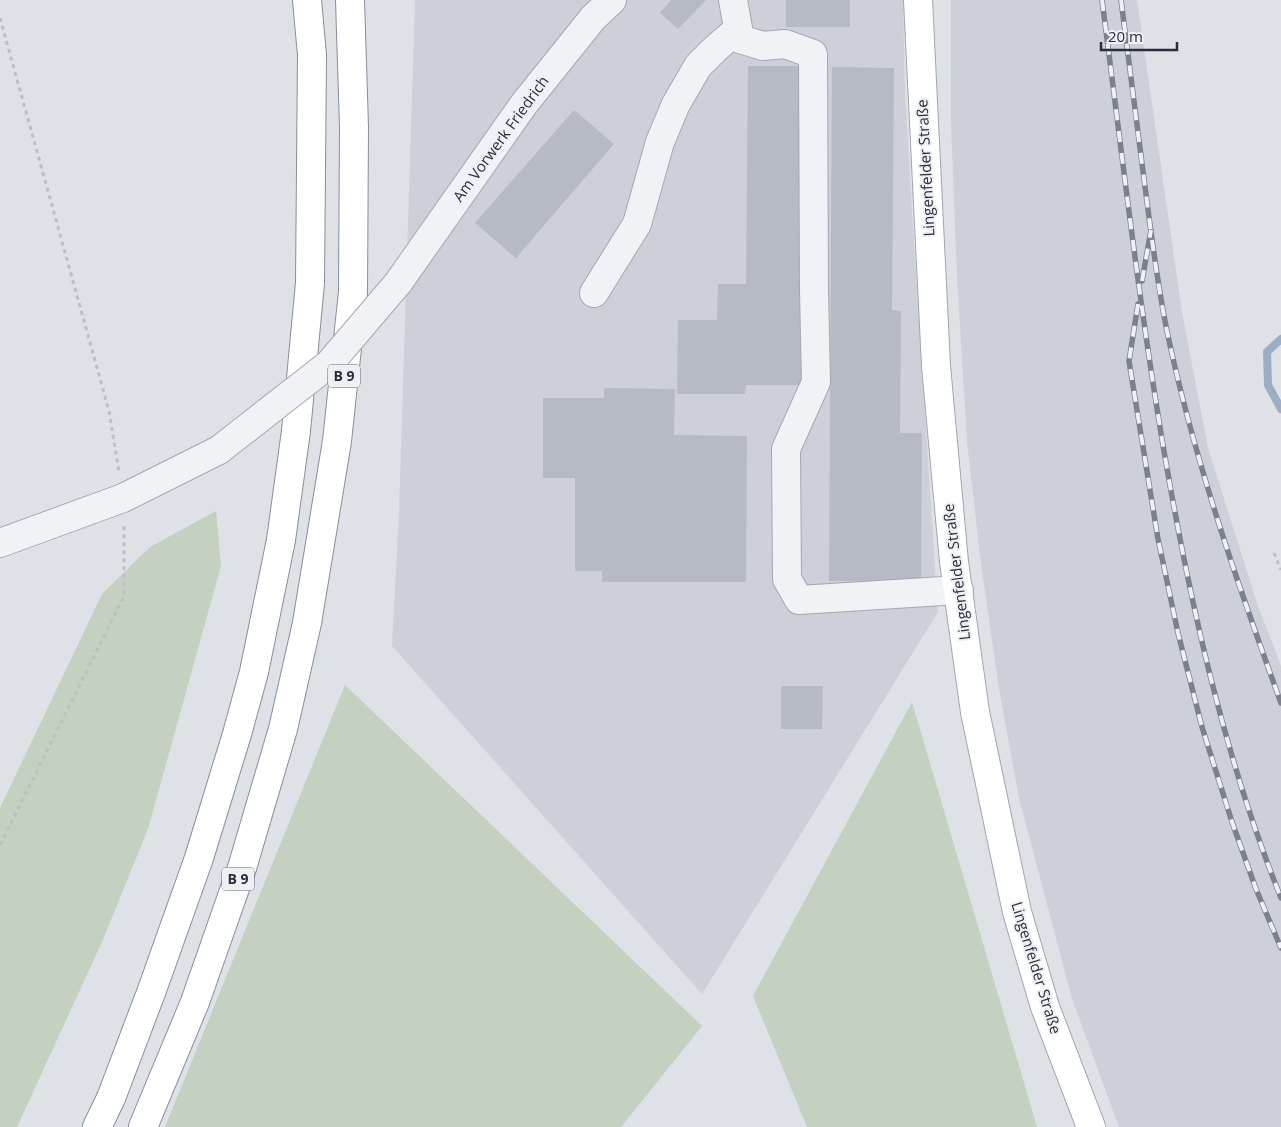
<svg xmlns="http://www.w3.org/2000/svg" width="1281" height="1127" font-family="'Open Sans',sans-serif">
	<rect width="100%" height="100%" fill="#dee1e6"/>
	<path fill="#cdd0d8" d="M 415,0 L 903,0 L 905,92 L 915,260 L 938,612 L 702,994 L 392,646 L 399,513 Z
		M 951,0 L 1137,0 L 1182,312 L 1208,448 L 1257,603 L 1281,666 L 1281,1127 L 1119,1127 L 1072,999 L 1019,798 L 999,689 L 981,563 L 967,442 L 957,277 L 951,123 Z"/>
	<path fill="#c4d0c0" d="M 216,511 L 221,566 L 148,829 L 102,942 L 17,1127 L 0,1127 L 0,808 L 102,594 L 150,547 Z
		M 345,685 L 702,1026 L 621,1127 L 165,1127 Z
		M 912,702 L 1037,1127 L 807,1127 L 753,996 Z"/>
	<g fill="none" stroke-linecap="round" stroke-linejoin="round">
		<path stroke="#9caec4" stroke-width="8" d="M 1281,339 L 1267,352 L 1268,385 L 1281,409"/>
	</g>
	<path fill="#b6bac3" d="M 671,0 L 706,0 L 678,29 L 660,13 Z
		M 786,0 L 850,0 L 850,27 L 786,27 Z
		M 748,66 L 804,66 L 802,385 L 746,385 L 745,394 L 677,394 L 678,320 L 717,320 L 718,284 L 746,284 Z
		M 832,67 L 894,68 L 892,310 L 901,311 L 900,433 L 922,433 L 921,582 L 829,581 Z
		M 574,110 L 614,144 L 516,258 L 475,223 Z
		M 604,388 L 675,389 L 674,435 L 747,436 L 746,582 L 602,582 L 602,571 L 575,571 L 575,478 L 543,478 L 543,398 L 604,398 Z
		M 781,686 L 823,686 L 822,729 L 781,729 Z"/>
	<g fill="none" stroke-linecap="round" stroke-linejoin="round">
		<defs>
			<path id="minor" d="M 733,0 L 740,39 L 763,46 L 785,44 L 813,54 L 814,290 L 816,382 L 786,449 L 787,579 L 799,600 L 959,590
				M 398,283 L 524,104 L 593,18 L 612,0
				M 594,293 L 637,224 L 660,142 L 676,104 L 698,66 L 715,49 L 738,29
				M 0,543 L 123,498 L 219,450"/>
			<path id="major" d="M 918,0 L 936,366 L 954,562 L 975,712 L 1017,912 L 1045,1007 L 1091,1127"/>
			<path id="highway" d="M 97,1127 L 111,1098 L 152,990 L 199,858 L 237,734 L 254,672 L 281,540 L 296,431 L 310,283 L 312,55 L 307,0
				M 143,1127 L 195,1002 L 242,868 L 283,729 L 307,623 L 337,441 L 353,292 L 354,127 L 350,0"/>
		</defs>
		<use href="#minor" stroke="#a4a8b0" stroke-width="30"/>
		<use href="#major" stroke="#9fa5b1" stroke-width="30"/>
		<use href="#highway" stroke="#878f9c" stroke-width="30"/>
		<path stroke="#bdbfc5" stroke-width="3" stroke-dasharray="4 4" stroke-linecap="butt" d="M 0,18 L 109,411 L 119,472
			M 1274,553 L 1281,570
			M 0,845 L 124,596 L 124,525"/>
		<use href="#minor" stroke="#f1f2f5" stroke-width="28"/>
		<use href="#major" stroke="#fff" stroke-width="28"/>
		<use href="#highway" stroke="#fff" stroke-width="28"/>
		<defs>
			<path id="rail" d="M 1102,0 C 1122,153 1139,305 1165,457 C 1191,607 1224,756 1281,898
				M 1121,0 C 1129,60 1136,120 1144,179 C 1151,232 1157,284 1168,336 C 1195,462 1237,582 1281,703
				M 1142,281 L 1151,230
				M 1138,304 L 1129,361 L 1158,539 L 1178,633 L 1202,727 L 1232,822 L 1256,889 L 1281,948"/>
		</defs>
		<use href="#rail" stroke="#79818f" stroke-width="5.5"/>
		<use href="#rail" stroke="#eef0f4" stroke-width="4" stroke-dasharray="11" stroke-linecap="butt"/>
		<defs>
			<path id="minor-bridge" d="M 219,450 L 329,364 L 398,283"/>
		</defs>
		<use href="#minor-bridge" stroke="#a4a8b0" stroke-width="30" stroke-linecap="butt"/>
		<use href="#minor-bridge" stroke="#f1f2f5" stroke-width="28"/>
	</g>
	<g text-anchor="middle" stroke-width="4" stroke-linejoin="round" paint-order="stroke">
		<g fill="#eef0f4" stroke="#646973" stroke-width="1">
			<rect x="328" y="364.5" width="32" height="23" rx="4"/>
			<rect x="222" y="867.5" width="32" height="23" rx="4"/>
		</g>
		<g font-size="14" font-weight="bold" fill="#292f3c">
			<text x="344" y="381">B 9</text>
			<text x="238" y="884">B 9</text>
		</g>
		<g font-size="15" fill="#292f3c" stroke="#eef0f4">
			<text transform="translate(501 139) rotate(-54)" y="5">Am Vorwerk Friedrich</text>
			<text transform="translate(926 168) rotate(-93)" y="5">Lingenfelder Straße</text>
			<text transform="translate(957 572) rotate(-97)" y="5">Lingenfelder Straße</text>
			<text transform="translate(1036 968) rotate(73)" y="5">Lingenfelder Straße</text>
		</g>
	</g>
	<path d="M1101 42v8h76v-8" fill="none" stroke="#292f3c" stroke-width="2.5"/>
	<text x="1108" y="42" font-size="15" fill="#292f3c" stroke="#eef0f4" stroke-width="4" paint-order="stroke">20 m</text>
</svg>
